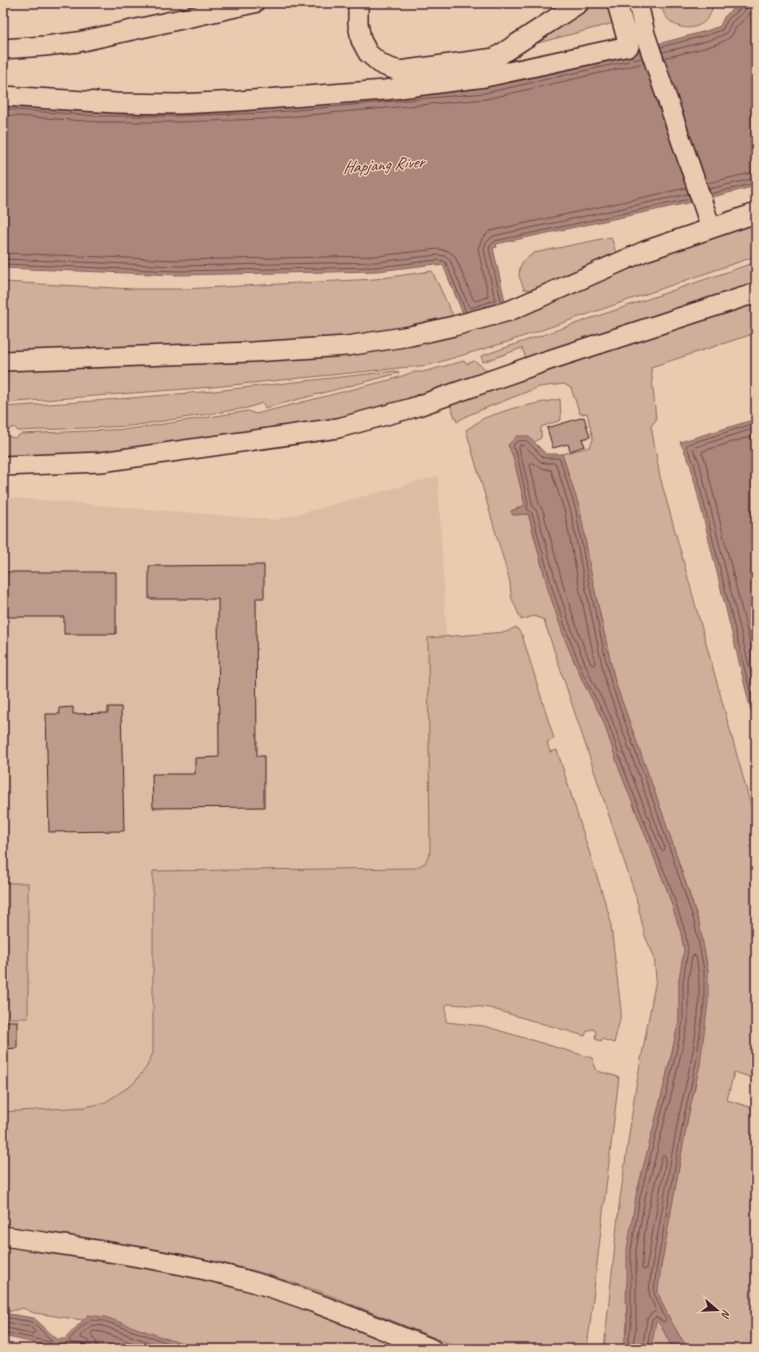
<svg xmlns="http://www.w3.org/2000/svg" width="759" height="1352" font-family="Caveat,sans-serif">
	<rect width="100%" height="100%" fill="#e9cbaf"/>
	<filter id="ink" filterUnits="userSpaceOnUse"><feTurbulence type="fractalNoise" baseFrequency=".025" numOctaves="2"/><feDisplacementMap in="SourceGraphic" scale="8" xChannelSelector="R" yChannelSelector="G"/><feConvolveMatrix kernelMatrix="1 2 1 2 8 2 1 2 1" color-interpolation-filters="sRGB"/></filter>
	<g filter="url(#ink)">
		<path fill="#dcbda4" d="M 438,476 L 453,763 L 445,896 L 167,1055 L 115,1112 L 3,1123 L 3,497 L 276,520 Z"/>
		<path fill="#cfaf99" stroke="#8c6762" d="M 588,3 L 614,3 L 618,22 L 530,45 L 530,41 Z
			M 661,3 L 713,3 C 711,36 665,36 661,3 Z
			M 756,218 L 756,256 L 507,342 L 429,365 L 212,387 L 3,403 L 3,367 L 409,341 L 646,256 Z
			M 611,237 L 616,253 L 542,288 L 533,290 L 524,289 L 519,276 L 520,267 L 523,261 L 534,253 Z
			M 756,262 L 756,287 L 527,361 L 522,348 L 483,362 L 481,356 Z
			M 432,271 L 455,320 L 332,339 L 3,356 L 3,282 L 134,289 L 184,289 L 375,279 Z
			M 756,298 L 756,333 L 651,367 L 656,420 L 651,426 L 660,477 L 756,824 L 756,1079 L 734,1072 L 727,1100 L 756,1109 L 756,1349 L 689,1349 C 681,1341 659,1301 658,1291 C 658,1285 660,1278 660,1272 L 688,1117 L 700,1064 L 708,970 L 699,923 L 664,818 L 615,682 L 592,578 L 580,510 L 562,454 L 590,447 L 593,439 L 587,413 L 580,414 L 571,388 L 564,384 L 539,387 L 468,415 L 457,422 L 448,400 Z
			M 464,361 L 467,364 L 474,361 L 483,367 L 490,375 L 339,422 L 200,445 L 3,460 L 3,435 L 15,438 L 21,434 L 131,429 L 248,411 L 256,414 L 393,379 L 414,372 L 423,372 Z
			M 395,371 L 399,373 L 265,408 L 263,403 L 247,408 L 131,426 L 18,431 L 14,427 L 6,431 L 5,433 L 3,433 L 3,407 L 94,401 L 214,391 Z
			M 560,399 L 561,420 L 541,427 L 541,438 L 534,442 L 528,436 L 508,445 L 513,456 L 525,505 L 511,511 L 513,515 L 528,514 L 549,592 L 566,642 L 583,682 L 603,720 L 620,771 L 666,887 L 681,933 L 684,950 L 679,980 L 679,1021 L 664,1086 L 636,1196 L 626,1293 L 627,1327 L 623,1349 L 604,1349 L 619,1206 L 635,1092 L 656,979 L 654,956 L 645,936 L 636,897 L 544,620 L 534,616 L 521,620 L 511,596 L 510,582 L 466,430 L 484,418 L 514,408 Z
			M 516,627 L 522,635 L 554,739 L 547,742 L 550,752 L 557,750 L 610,918 L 621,1010 L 620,1019 L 614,1043 L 602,1039 L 601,1041 L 595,1039 L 596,1033 L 595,1030 L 591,1029 L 587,1031 L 585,1036 L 489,1008 L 466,1005 L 446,1004 L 446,1022 L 484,1026 L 592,1058 L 597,1071 L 619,1077 L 587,1349 L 462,1349 L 319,1291 L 256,1271 L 171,1252 L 3,1228 L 3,1112 L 85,1107 L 104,1103 L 133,1084 L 146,1068 L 153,1053 L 153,871 L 415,868 L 425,863 L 430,853 L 428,638 L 506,632 Z
			M 3,883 L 28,883 L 28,1018 L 3,1018 Z
			M 3,1245 C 91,1259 179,1271 265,1295 C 314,1309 360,1330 407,1349 L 204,1349 L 179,1343 L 88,1315 L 83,1320 L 34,1313 L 23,1308 L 3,1313 Z
			M 655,1320 L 661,1326 L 673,1349 L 651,1349 Z"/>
		<path fill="#aa877a" stroke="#845d5a" d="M 739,3 L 756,3 L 756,186 L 688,203 L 496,244 L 497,247 L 493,248 L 505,301 L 502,308 L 463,314 L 443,265 L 437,266 L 436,264 L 378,271 L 178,275 L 3,268 L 3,100 L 178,107 L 632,51 L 706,31 L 720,26 L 724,17 Z
			M 756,419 L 756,731 L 690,463 L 680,442 Z
			M 517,436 L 528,436 L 546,454 L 562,454 L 580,510 L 592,578 L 615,682 L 664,818 L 699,923 L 708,970 L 708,1003 L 700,1064 L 688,1117 L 660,1272 C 660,1278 658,1285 658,1291 C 659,1301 681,1341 689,1349 L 673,1349 L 661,1326 L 656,1321 L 651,1349 L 623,1349 L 627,1327 L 627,1250 L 636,1196 L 664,1086 L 679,1021 L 679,980 L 684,950 L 681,933 L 666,887 L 620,771 L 603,720 L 583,682 L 566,642 L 549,592 L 529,514 L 513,515 L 511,511 L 525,505 L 513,456 L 508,445 Z
			M 3,1313 L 34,1318 L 57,1339 L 65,1339 L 88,1315 L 105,1317 L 179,1343 L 204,1349 L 98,1349 L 89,1347 L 53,1347 L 3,1336 Z"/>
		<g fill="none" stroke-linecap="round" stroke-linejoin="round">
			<path stroke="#70494b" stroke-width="1" d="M 661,47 L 707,35 L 722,30 L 728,19 L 740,9 L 742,3
				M 662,52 C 676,49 717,40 726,33 C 729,30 729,25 732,22 C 738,15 747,13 747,3
				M 664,58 C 679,54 719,46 729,38 C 734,34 734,29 738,25 C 745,18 753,14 753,3
				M 3,109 L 99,116 L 178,116 L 264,113 L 485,93 L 642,58
				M 3,115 L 99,122 L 178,122 L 264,119 L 486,99 L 644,63
				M 707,183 L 756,172
				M 709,189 L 756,178
				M 710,194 L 756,183
				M 3,253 L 178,260 L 377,256 L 438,249 L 448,251 L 455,256 L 473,299 L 475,301 L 487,297 L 488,295 L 478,248 L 482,239 L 490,231 L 686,188
				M 3,259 L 178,266 L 377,262 L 437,255 L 446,256 L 450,260 L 469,307 L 471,308 L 495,300 L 484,249 L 486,243 L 493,236 L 688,194
				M 3,264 L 178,271 L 377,267 L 437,260 L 444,261 L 446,263 L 466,312
				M 500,303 L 501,300 L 489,249 L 490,246 L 495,241 L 690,199
				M 756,423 L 688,444 L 686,446 L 694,463 L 756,715
				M 756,428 L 695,447 L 693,449 L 699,461 L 756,694
				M 756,435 L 703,451 L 702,453 L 705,460 L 756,668
				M 520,445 L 525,446 L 541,462 L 545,463 L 554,463 L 556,464 L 571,512 L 584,580 L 606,684 L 665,849 L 663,851 L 661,850 L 629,768 L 611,717 L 591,678 L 575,639 L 558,589 L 537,512 L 533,506 L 519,448 Z
				M 531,463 L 533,463 L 541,468 L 551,470 L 565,513 L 578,581 L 595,663 L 594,665 L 591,664 L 580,637 L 564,588 L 543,511 L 539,504 L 530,465 Z
				M 664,1155 L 666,1158 L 646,1269 L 643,1270 L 642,1268 C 642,1231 652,1193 662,1157 Z
				M 3,1317 L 33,1322 L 52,1341 L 50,1342 L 3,1332
				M 3,1322 L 30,1326 L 35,1332 L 33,1334 L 3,1327
				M 87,1349 L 86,1346 L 84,1344 L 71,1343 L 69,1340 L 80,1328 L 90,1320 L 104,1321 L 186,1349
				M 92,1349 L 89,1341 L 81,1338 L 80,1336 L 92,1325 L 103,1326 L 168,1349
				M 98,1349 L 96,1341 L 91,1334 L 93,1331 L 102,1332 L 150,1349
				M 627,1349 L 631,1327 L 631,1250 L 640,1197 L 668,1087 L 683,1022 L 683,981 L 688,950 L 685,932 L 670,886 L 624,770 L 607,719 L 586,681 L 570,640 L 553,591 L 532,513 L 527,509 L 528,503 L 517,455 L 513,447 C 515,440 521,440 527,441 L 544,458 L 558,458 L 560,459 L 576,511 L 588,579 L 611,683 L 660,820 L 695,924 L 704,970 L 704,1003 L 696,1063 L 684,1117 L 656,1271 L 654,1293 L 666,1320 L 663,1322 L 656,1317 L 652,1320 L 647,1349
				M 632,1349 L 636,1328 L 636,1250 L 645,1198 L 673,1088 L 688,1023 L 688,981 L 692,956 L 694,955 L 696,956 C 706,1007 690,1065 679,1115 C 669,1167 661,1219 651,1271 L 649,1293 L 656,1311 L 650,1315 L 647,1319 L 642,1349"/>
		</g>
		<path fill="#bd9b8b" stroke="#4a1f2b" d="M 584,417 L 590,437 L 582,439 L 585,446 L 570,451 L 568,444 L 553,448 L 547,428 Z
			M 264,565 L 264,598 L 256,598 L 257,756 L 264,756 L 264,807 L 153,808 L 152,774 L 195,774 L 195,758 L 219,757 L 218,599 L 149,599 L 149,566 Z
			M 3,572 L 116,572 L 116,634 L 64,634 L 64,617 L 3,617 Z
			M 73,707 L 73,714 L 108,713 L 108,707 L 121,707 L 124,831 L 49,832 L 46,714 L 60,714 L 59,708 Z
			M 3,1021 L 17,1021 L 17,1048 L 3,1049 Z"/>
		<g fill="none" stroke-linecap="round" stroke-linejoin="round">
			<defs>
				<path id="minor" d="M 360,3 L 358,8 L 358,23 L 361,40 L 368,53 L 382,65 L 399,71 L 495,58 L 579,3
					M 638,3 L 645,34 L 711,228
					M 3,49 L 45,46 L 78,42 L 254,3
					M 3,96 L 116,103 L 178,104 L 239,101 L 385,90 L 485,77 L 629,46 L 617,3
					M 3,361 L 252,352 L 347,346 L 410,336 L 454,326 L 509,311 L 645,251 L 756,213
					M 3,466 L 101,462 L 338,428 L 412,408 L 549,360 L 756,293
					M 3,1236 C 87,1249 171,1259 253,1282 C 314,1300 373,1326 432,1349"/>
			</defs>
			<use href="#minor" stroke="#4a1f2b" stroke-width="22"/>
			<use href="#minor" stroke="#e9cbaf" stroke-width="19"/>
		</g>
	</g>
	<g text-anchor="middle" stroke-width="3" stroke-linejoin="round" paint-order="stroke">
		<g font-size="17" font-style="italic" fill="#5d343b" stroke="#e9cbaf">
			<text transform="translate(383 164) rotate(-4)" y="6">Hapjang River</text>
		</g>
	</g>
	<rect width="759" height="1352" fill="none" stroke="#e9cbaf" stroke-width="16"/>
	<rect x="8" y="8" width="743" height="1336" fill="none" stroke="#4a1f2b" stroke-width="1.5" filter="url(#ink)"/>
	<g transform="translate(717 1310) rotate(109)" stroke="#e9cbaf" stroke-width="3" paint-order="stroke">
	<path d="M0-3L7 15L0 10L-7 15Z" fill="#4a1f2b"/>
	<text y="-6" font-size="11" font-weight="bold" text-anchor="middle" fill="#4a1f2b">N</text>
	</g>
</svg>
